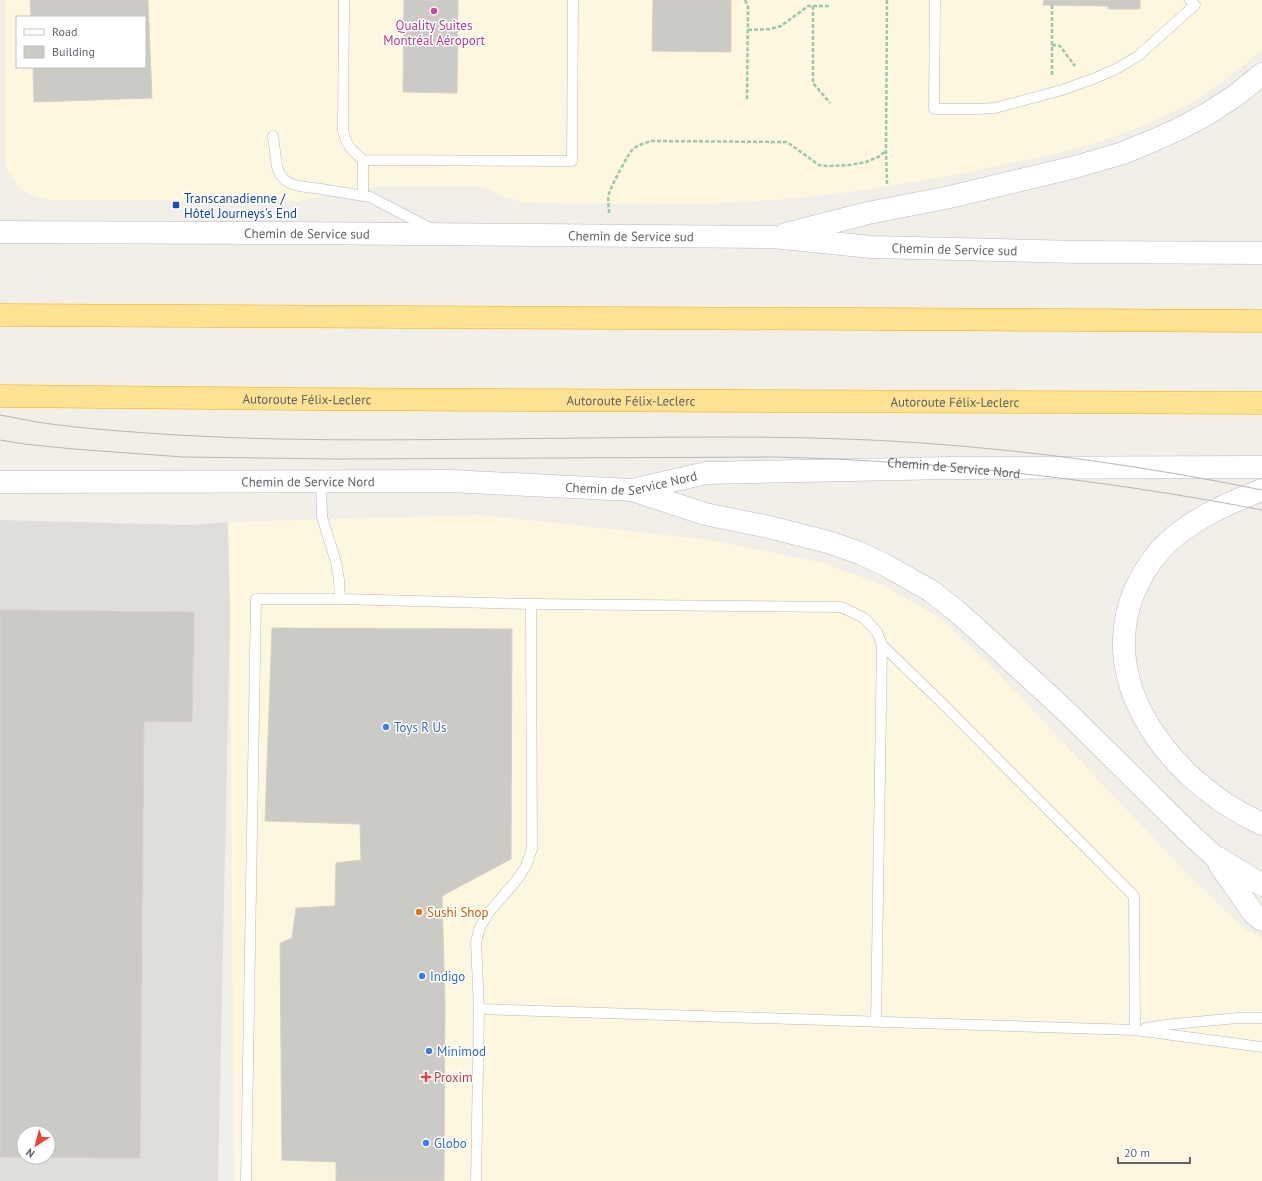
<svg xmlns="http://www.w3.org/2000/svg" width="1262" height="1181" font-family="'PT Sans',sans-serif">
	<rect width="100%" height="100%" fill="#f1efe8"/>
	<path fill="#fef7e0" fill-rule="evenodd" d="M 5,0 L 1262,0 L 1262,51 L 1215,87 L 1192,102 L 1151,122 L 1125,133 L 1093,144 L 1059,153 L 961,174 L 867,190 L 789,199 L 707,204 L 524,203 L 502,196 L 490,189 L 475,186 L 380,186 L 297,201 L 50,200 L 38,198 L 26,193 L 18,186 L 7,170 L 5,158 ZM 17,17 L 145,17 L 145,67 L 17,67 Z
		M 482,515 L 710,540 L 823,563 L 883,585 L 938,617 L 996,671 L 1188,875 L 1245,929 L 1262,938 L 1262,1181 L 234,1181 L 230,616 L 228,522 Z"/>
	<path fill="#e0deda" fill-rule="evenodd" d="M 0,520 L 189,525 L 228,522 L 230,616 L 218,1181 L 0,1181 ZM 24,1133 L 48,1133 L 48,1157 L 24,1157 Z"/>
	<path fill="#cccac5" stroke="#d6d1c6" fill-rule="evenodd" d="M 30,0 L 148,0 L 152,98 L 34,102 L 33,67 L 145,67 L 145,17 L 31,17 Z
		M 404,0 L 458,0 L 457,93 L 403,92 Z
		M 653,0 L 731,0 L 731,52 L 652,51 Z
		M 1044,0 L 1140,0 L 1140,9 L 1108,9 L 1108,6 L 1043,5 Z
		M 0,610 L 194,612 L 192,722 L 144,721 L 140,1158 L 0,1157 ZM 24,1133 L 48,1133 L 48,1157 L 24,1157 Z
		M 272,628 L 512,629 L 511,859 L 442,896 L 445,1003 L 444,1181 L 336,1181 L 336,1162 L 282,1160 L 280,943 L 292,938 L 296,908 L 335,906 L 336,863 L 361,860 L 360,824 L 265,821 Z"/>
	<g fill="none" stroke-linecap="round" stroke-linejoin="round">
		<defs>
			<path id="lane" d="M 344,0 L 343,130 C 346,145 351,150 363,160 L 572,161 L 573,0
				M 935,0 L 934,109 L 976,109 L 995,108 L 1062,90 L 1093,79 L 1116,69 L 1138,56 L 1195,5 L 1190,0
				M 273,136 L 277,167 L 280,174 L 285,180 L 292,184 L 299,186 L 321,189 L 370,197 L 432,229
				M 363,160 L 363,196
				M 321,482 L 322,517 L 336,562 L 339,580 L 340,599
				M 479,1009 L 1135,1030 L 1262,1047
				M 876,1022 L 882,645
				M 1146,1028 L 1174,1024 L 1238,1018 L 1262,1018
				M 246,1181 L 256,599 L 340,599 L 531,604 L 841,607 L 864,618 L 877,632 L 882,645 L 940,701 L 1134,896 L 1135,1030
				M 476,1181 L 479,1009 L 476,942 L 480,927 L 490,911 L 516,881 L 526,866 L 532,849 L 531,604"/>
			<g id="secondary">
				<path id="s1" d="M 0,232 L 286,233 L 772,237 L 871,247 L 1078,252 L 1262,253"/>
				<path d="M 786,234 L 868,213 L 950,197 L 1075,167 L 1123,153 L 1152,141 L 1179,129 L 1207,114 L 1235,96 L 1262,74"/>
				<path id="s2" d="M 0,482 L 450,481 L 632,490 L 706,473 L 951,468 L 1262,467"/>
				<path d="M 632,490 L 705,514 L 769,527 L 828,542 L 860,553 L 887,566 L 931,591 L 954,609 L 979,631 L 1070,715 L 1190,834 L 1213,855 L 1262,885"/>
				<path d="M 1262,490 C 1223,505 1178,525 1153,559 C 1077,662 1163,779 1262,824"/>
				<path d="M 1219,864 L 1254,914 L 1262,920"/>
			</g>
			<g id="highway">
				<path d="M 0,315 L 1262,321"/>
				<path id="s3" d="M 0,396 L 296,399 L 1262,403"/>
			</g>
		</defs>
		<use href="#lane" stroke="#b5b8bc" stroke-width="11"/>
		<use href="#secondary" stroke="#b6babf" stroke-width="23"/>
		<use href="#highway" stroke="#f9ab00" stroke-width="23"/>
		<path stroke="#9cc7a9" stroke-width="2.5" stroke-dasharray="4 2" stroke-linecap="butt" d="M 745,0 L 748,6 L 747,100
			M 887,0 L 886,151 L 887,185
			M 813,6 L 830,6
			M 748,30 L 770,29 L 781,26 L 808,6 L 813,6 L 813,83 L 830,103
			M 1052,45 L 1060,46 L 1075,66
			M 1052,75 L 1052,5
			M 609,213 C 609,206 607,198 610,191 C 613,183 627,156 632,150 C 637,145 645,143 651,141 L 787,142 L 819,165 L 828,166 L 850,165 L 866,162 L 878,157 L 886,151"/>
		<use href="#lane" stroke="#fff" stroke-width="10"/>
		<use href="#secondary" stroke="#fff" stroke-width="22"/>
		<use href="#highway" stroke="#fde293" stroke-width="22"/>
		<g stroke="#b6b7b8" stroke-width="1">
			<path d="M 0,415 C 12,417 25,420 37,422 C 84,429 131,432 177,435 C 313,443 449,439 584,438 C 697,437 809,435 922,443 C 1036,451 1150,467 1262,490"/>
			<path id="s4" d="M 0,440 L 24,444 L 73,449 L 183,457 L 336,459 L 775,457 C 939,461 1101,479 1262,510"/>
		</g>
	</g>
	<circle fill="#d1479c" stroke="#fff" stroke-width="1.5" cx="434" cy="11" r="4"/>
	<rect fill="#1a4fb4" stroke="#fff" stroke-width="1.5" x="172" y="201" width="8" height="8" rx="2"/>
	<g fill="#3f7fe0" stroke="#fff" stroke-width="1.5">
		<circle cx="386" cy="727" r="4"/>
		<circle cx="422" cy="976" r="4"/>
		<circle cx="429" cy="1051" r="4"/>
		<circle cx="426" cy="1143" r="4"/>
	</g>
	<circle fill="#e8710a" stroke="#fff" stroke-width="1.5" cx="419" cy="912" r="4"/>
	<path fill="#e0444e" stroke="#fff" stroke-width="1.5" d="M424 1071h4v4h4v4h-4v4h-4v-4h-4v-4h4z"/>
	<g text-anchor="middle" stroke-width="3" stroke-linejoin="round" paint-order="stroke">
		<g font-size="13" fill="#b23c85" stroke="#fff">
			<text x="434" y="30">Quality Suites<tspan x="434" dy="15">Montréal Aéroport</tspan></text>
		</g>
		<g font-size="13" fill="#164399" stroke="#fff" text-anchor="start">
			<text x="184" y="203">Transcanadienne /<tspan x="184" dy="15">Hôtel Journeys's End</tspan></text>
		</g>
		<g font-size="13" fill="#5f6368" stroke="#fff">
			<text dy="5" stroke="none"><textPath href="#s1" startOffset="307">Chemin de Service sud</textPath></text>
			<text dy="5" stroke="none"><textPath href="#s1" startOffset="631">Chemin de Service sud</textPath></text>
			<text dy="5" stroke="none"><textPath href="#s1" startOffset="955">Chemin de Service sud</textPath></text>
			<text dy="5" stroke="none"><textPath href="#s3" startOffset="307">Autoroute Félix-Leclerc</textPath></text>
			<text dy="5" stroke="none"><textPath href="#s3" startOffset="631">Autoroute Félix-Leclerc</textPath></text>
			<text dy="5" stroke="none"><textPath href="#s3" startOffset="955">Autoroute Félix-Leclerc</textPath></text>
			<text dy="5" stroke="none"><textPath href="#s4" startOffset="955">Chemin de Service Nord</textPath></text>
			<text dy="5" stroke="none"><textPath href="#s2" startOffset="632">Chemin de Service Nord</textPath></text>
			<text dy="5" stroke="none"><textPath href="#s2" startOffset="308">Chemin de Service Nord</textPath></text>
		</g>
		<g font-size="13" fill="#366cbe" stroke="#fff" text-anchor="start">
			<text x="394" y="732">Toys R Us</text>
			<text x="430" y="981">Indigo</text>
			<text x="437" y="1056">Minimod</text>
			<text x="434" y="1148">Globo</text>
		</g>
		<g font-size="13" fill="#c56008" stroke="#fff" text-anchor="start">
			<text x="427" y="917">Sushi Shop</text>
		</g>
		<g font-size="13" fill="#be3a42" stroke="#fff" text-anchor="start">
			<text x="434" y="1082">Proxim</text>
		</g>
	</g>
	<rect x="16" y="16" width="130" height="52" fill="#ffffff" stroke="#bfc1c3"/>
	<rect x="24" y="29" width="20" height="6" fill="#ffffff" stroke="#bfc1c3"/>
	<text x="52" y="36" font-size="12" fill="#5f6368">Road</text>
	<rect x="24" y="46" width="20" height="12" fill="#cccac5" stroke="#bfc1c3"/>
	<text x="52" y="56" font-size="12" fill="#5f6368">Building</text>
	<g transform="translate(36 1145) rotate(216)"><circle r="19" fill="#ffffff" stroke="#bfc1c3"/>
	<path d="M0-3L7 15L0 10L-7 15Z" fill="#ea4335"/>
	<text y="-6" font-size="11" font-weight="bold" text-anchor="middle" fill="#5f6368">N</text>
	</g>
	<path d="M1118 1157v6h72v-6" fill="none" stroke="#5f6368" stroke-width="2"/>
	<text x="1124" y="1157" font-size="12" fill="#5f6368" stroke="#ffffff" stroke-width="3" paint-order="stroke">20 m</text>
</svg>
